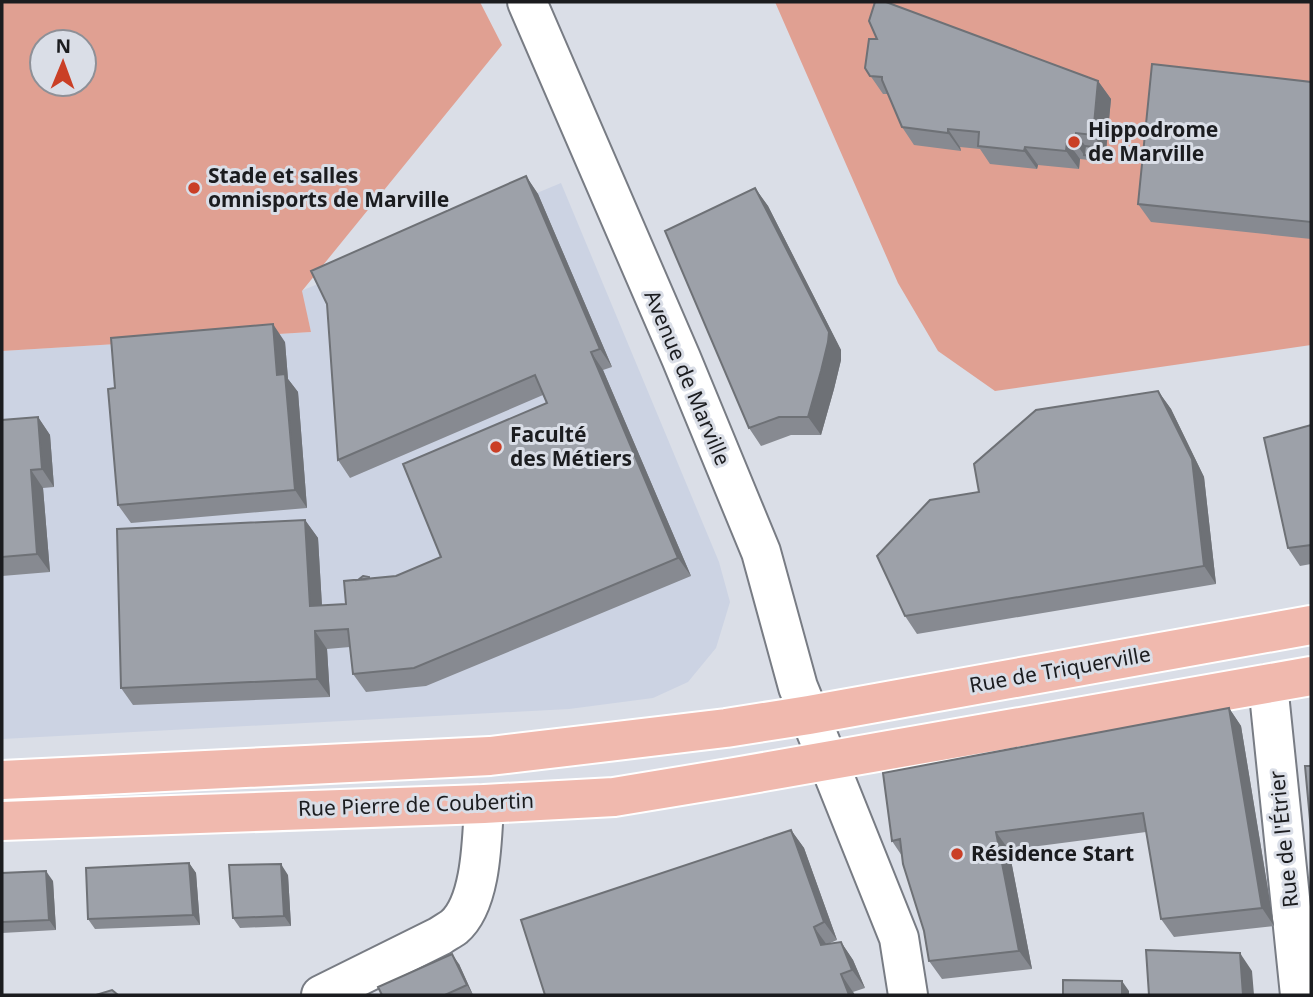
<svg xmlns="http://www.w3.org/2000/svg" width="1313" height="997" font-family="'Noto Sans',sans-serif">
	<rect width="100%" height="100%" fill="#dadee7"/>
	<path fill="#ccd3e3" d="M 561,183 L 719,562 L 730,602 L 716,648 L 688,682 L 653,698 L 569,709 L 2,739 L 2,351 L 311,332 L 301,291 Z"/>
	<path fill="#e0a092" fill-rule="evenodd" d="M 2,2 L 480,2 L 502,45 L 302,291 L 311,332 L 2,351 ZM 42,42 L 84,42 L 84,84 L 42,84 Z
		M 775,2 L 1311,2 L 1311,345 L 995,391 L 938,351 L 898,283 Z"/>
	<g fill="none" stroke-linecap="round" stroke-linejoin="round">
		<defs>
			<path id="minor" d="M 1268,684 L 1300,995
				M 828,761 L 899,938 L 908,995
				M 321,995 L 440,936 C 444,933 450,930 454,927 C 482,903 482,838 484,804"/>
			<path id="tertiary" d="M 527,2 L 681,358 L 761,552 L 798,687 L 828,761"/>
			<path id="primary" d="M 2,780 L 490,756 L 726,728 L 809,715 L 1311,625
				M 2,821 L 484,804 L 614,797 L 735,777 L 1311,676"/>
		</defs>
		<use href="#minor" stroke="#787c84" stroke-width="42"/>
		<use href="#tertiary" stroke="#787c84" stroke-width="42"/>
		<use href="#primary" stroke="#fff" stroke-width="42"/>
		<use href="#minor" stroke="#fff" stroke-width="38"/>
		<use href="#tertiary" stroke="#fff" stroke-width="38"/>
		<use href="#primary" stroke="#f0b9ae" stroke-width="38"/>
	</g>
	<path fill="#878a91" d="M 865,68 L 1098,81 L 1111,99 L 1105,162 L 1080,159 L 1079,169 L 1038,165 L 1037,169 L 990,164 L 980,149 L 960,147 L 961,151 L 914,145 L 902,127 L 888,94 L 883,94 Z
		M 1311,82 L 1311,239 L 1151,222 L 1138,204 Z
		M 526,176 L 538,194 L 612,367 L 603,370 L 691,576 L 426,686 L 366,692 L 353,674 L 350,647 L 327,649 L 330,697 L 133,705 L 121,688 L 305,520 L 318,538 L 322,606 L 346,604 L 370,579 L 396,576 L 441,557 L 547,403 L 543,395 L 350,478 L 338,460 Z
		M 755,188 L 768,206 L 841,350 L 841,360 L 834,389 L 821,435 L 791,435 L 761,446 L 749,428 Z
		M 285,342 L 288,379 L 298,392 L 307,508 L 131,523 L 118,505 Z
		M 1158,391 L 1171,409 L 1204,477 L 1216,584 L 917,634 L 905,616 L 979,492 Z
		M 38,417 L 50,435 L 54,487 L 43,488 L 50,572 L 2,576 L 2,420 Z
		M 1311,425 L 1311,564 L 1300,566 L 1288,548 Z
		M 1229,708 L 1241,726 L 1274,926 L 1174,937 L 1161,919 L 1146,832 L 1009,850 L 1032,969 L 942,979 L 929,961 L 924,931 L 902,856 L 892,841 Z
		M 791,830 L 804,848 L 837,940 L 828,944 L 841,942 L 853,960 L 865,988 L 853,992 L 855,995 L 545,995 Z
		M 189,863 L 196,873 L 200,925 L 95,929 L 88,919 Z
		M 2,873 L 53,881 L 56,930 L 2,933 Z
		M 288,875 L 291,926 L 240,928 L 233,918 Z
		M 459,964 L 473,995 L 382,995 Z"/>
	<path fill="#6e7176" d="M 1098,81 L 1111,99 L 1105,162 L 1101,157 L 1102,148 L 1093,135 Z
		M 948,129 L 960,147 L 961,151 L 948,133 Z
		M 1076,133 L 1089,151 L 1084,155 L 1075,142 Z
		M 1067,141 L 1080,159 L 1079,169 L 1066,151 Z
		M 1025,147 L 1038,165 L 1037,169 L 1024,151 Z
		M 526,176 L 538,194 L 612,367 L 600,349 Z
		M 755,188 L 768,206 L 841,350 L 841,360 L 834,389 L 821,435 L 808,417 Z
		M 273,324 L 285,342 L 288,379 L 298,392 L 307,508 L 295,490 L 277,375 Z
		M 591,352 L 603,370 L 691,576 L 678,558 Z
		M 1158,391 L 1171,409 L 1204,477 L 1216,584 L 1204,566 Z
		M 38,417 L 50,435 L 54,487 L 42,469 Z
		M 31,470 L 43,488 L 50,572 L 37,554 Z
		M 305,520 L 318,538 L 323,624 L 310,606 Z
		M 315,631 L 327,649 L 330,697 L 317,679 Z
		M 1229,708 L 1241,726 L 1274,926 L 1262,908 Z
		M 791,830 L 804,848 L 837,940 L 824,922 Z
		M 996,832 L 1009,850 L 1032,969 L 1019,951 Z
		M 189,863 L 196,873 L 200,925 L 193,915 Z
		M 281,864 L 288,875 L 291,926 L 284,916 Z
		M 46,871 L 53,881 L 56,930 L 49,920 Z
		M 814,927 L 827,945 L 821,945 Z
		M 841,942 L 853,960 L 865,988 L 852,970 Z
		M 1240,953 L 1252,971 L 1254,995 L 1243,995 Z
		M 452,954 L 459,964 L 473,995 L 467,985 Z
		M 841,974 L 855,995 L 849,995 Z
		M 1122,981 L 1129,991 L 1129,995 L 1122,995 Z"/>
	<path fill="#9da1a9" stroke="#6e7176" stroke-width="2" d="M 875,2 L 886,2 L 1098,81 L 1093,135 L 1076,133 L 1075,142 L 1067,141 L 1066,151 L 1025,147 L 1024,151 L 978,146 L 979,132 L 948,129 L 948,133 L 902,127 L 882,80 L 882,77 L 870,76 L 865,68 L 869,39 L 877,39 L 869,21 Z
		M 1152,64 L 1311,82 L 1311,222 L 1138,204 Z
		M 1085,146 L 1102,148 L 1101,157 L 1084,155 Z
		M 526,176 L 600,349 L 591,352 L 678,558 L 414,668 L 353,674 L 348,629 L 315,631 L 317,679 L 121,688 L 117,529 L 305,520 L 310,606 L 346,604 L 344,581 L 396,576 L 441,557 L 403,464 L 547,403 L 535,375 L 338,460 L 327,304 L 311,271 Z
		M 755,188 L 829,332 L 828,342 L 821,371 L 808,417 L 779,417 L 749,428 L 665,231 Z
		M 273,324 L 277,375 L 285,374 L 295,490 L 118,505 L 108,389 L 115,388 L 111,338 Z
		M 1158,391 L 1192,459 L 1204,566 L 905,616 L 877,556 L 930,500 L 979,492 L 974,464 L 1036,410 Z
		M 38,417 L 42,469 L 31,470 L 37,554 L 2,557 L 2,420 Z
		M 1311,425 L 1311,545 L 1288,548 L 1264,438 Z
		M 363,576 L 369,577 L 369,579 L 358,580 Z
		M 1229,708 L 1262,908 L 1161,919 L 1143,813 L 996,832 L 1019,951 L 929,961 L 924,931 L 903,864 L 900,839 L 892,841 L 883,773 Z
		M 1305,766 L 1311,766 L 1311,831 Z
		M 791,830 L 824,922 L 814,927 L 821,945 L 841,942 L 852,970 L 841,974 L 849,995 L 545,995 L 521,920 Z
		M 189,863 L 193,915 L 88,919 L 86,868 Z
		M 281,864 L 284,916 L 233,918 L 229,865 Z
		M 46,871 L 49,920 L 2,922 L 2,873 Z
		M 1146,950 L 1240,953 L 1243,995 L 1149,995 Z
		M 452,954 L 467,985 L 445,995 L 382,995 L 378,987 Z
		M 1063,980 L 1122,981 L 1122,995 L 1063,995 Z
		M 112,990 L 118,995 L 96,995 Z"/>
	<g fill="#ca3f26" stroke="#dadee7" stroke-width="2.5">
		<circle cx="1074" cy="142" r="7"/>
		<circle cx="194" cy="188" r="7"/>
		<circle cx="496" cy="447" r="7"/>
		<circle cx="957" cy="854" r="7"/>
	</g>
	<g text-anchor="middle" stroke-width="6" stroke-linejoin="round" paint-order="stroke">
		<g font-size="21" font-weight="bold" fill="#1b1c1f" stroke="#dadee7" text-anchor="start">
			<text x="1088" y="137">Hippodrome<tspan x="1088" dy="24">de Marville</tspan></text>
			<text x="208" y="183">Stade et salles<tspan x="208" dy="24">omnisports de Marville</tspan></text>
			<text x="510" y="442">Faculté<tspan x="510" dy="24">des Métiers</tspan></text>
			<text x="971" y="861">Résidence Start</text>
		</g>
		<g font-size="21" fill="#1b1c1f" stroke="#dadee7">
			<text transform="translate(687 378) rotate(67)" y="7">Avenue de Marville</text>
			<text transform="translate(1060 670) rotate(-10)" y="7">Rue de Triquerville</text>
			<text transform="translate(416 805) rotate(-2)" y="7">Rue Pierre de Coubertin</text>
			<text transform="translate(1284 839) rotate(-96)" y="7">Rue de l'Étrier</text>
		</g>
	</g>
	<rect width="1313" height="997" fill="none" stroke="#1b1c1f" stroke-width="7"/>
	<g transform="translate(63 63) rotate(1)"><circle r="33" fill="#dadee7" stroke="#8e9097" stroke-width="2"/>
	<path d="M0-5L12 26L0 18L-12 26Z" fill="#ca3f26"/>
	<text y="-10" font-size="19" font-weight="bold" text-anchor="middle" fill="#1b1c1f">N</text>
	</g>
</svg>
